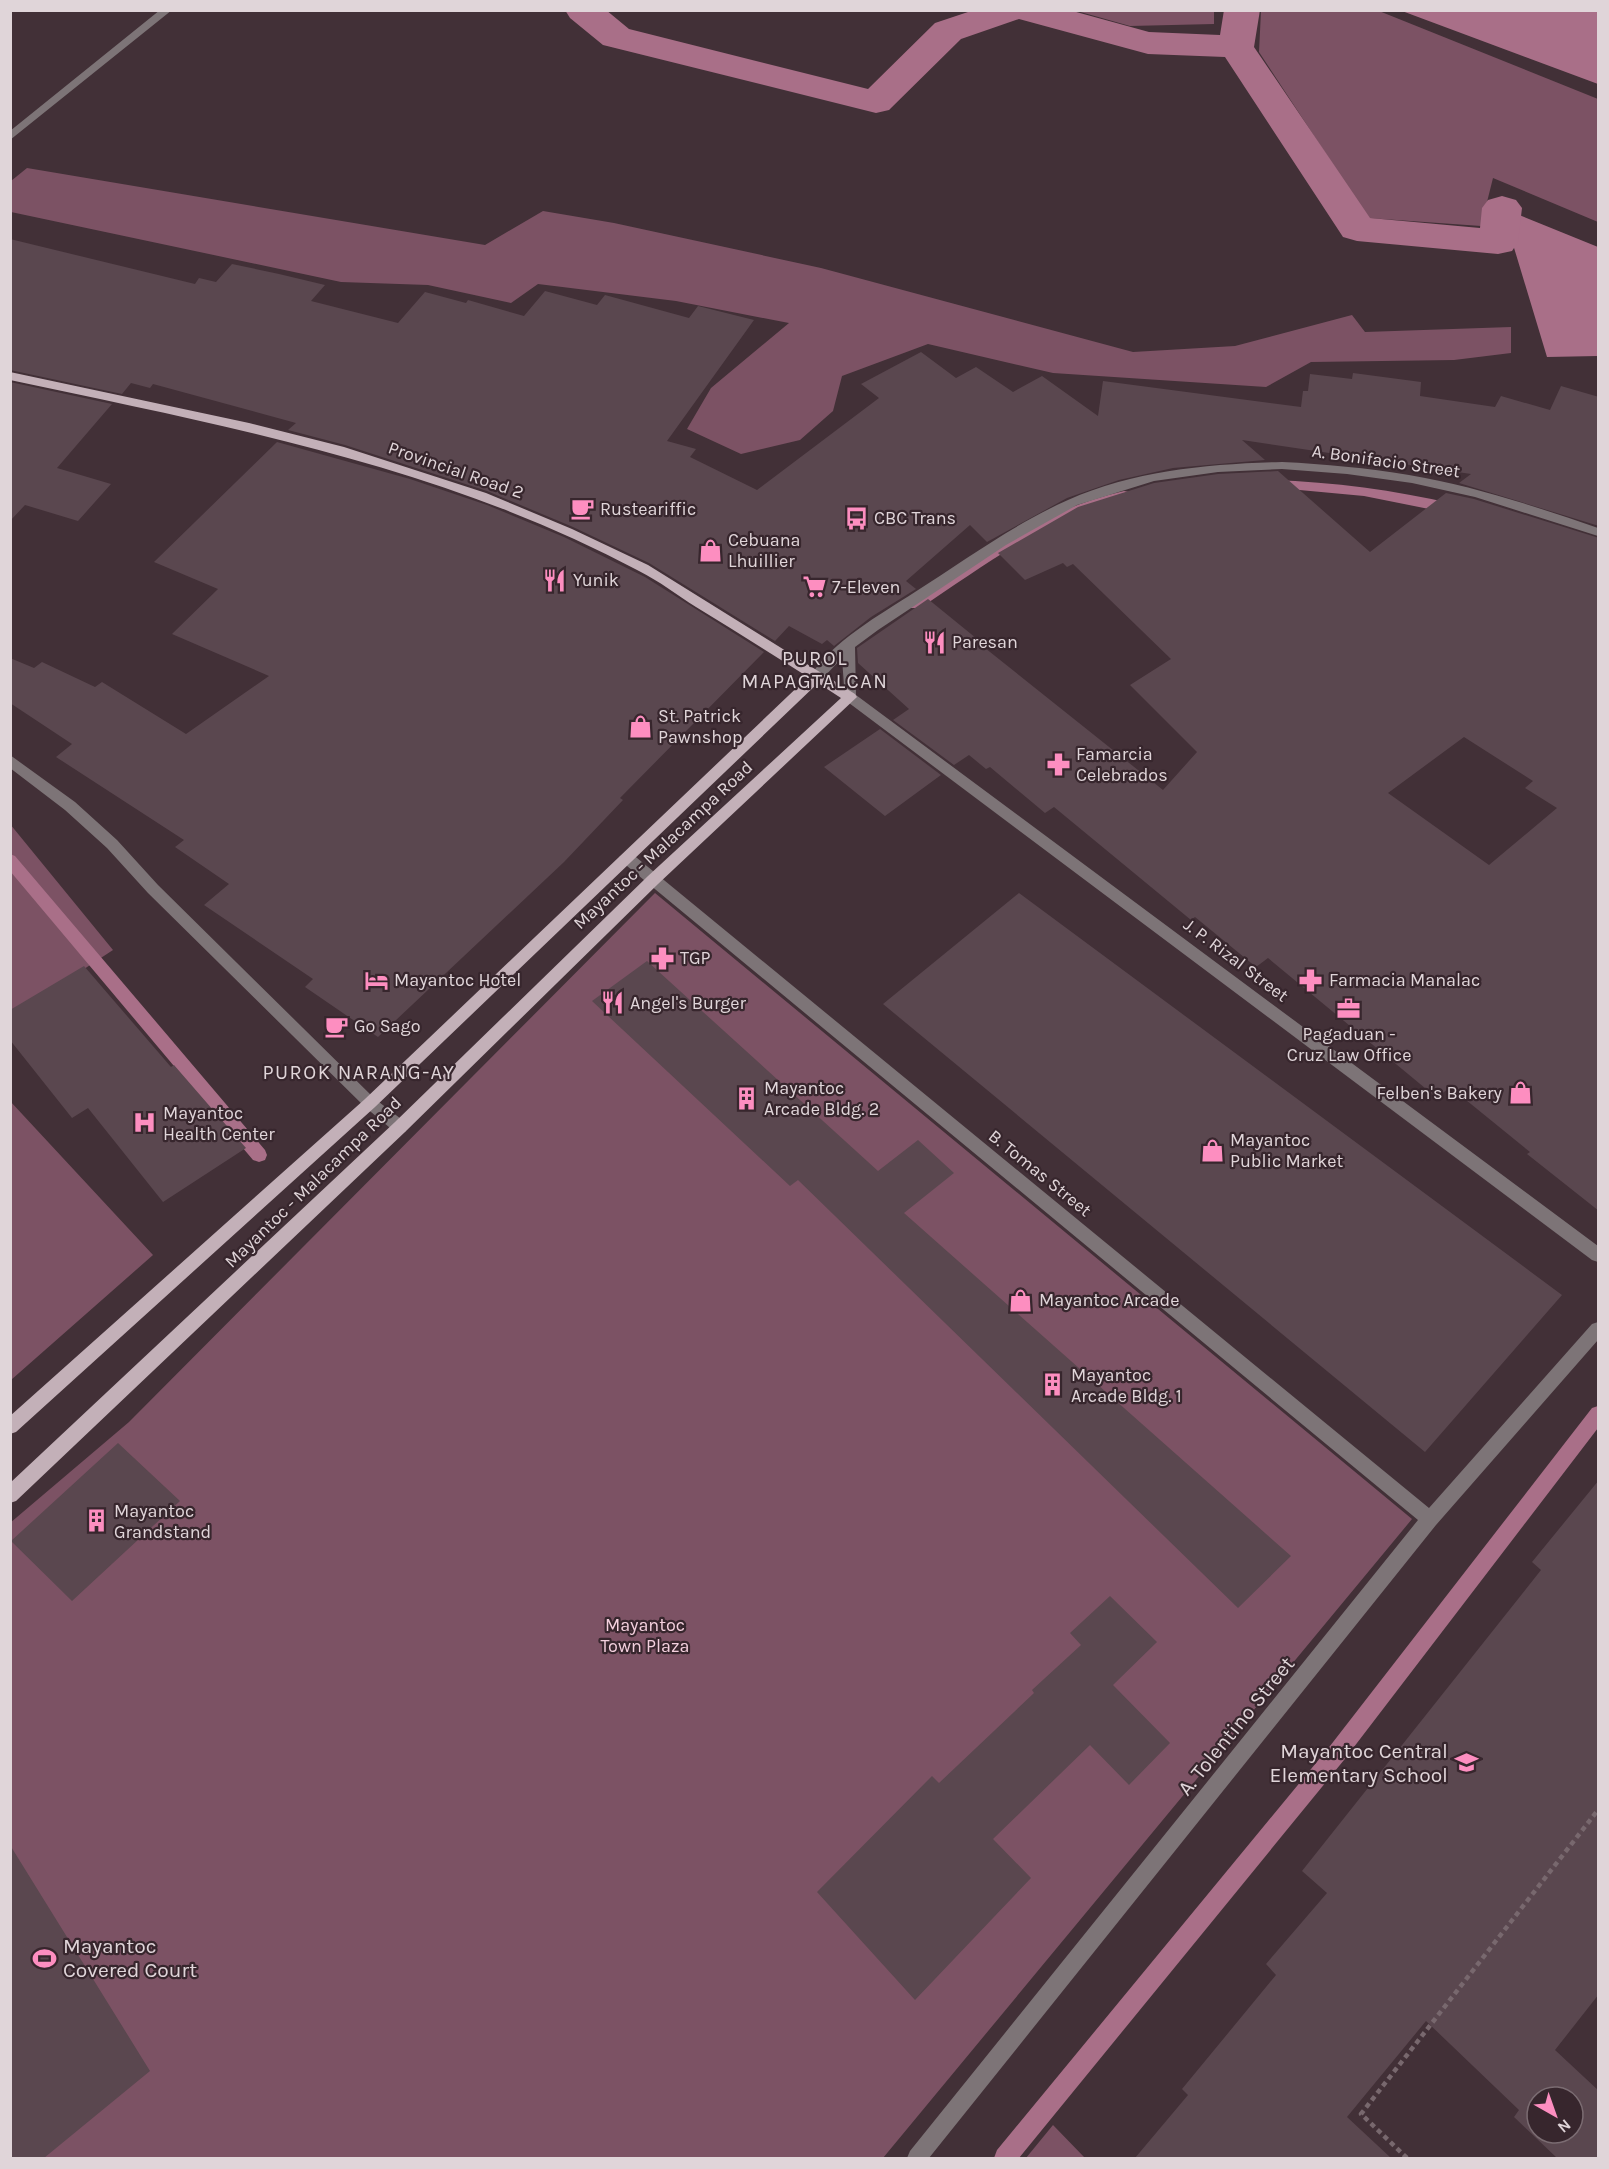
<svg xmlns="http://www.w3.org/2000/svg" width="1609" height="2169" font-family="Karla,sans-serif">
	<rect width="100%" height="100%" fill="#423037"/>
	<path fill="#7c5264" d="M 1077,11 L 1214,11 L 1214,24 L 1130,26 Z
		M 1261,11 L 1379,11 L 1598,99 L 1598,222 L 1493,178 L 1481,226 L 1368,218 L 1259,52 Z
		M 27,168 L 485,245 L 543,211 L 614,223 L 821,268 L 1133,352 L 1235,346 L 1352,315 L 1365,332 L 1511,327 L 1511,353 L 1454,360 L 1311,362 L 1266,387 L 1053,373 L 928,344 L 842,376 L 833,411 L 800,440 L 741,454 L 687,429 L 711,388 L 789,323 L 676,301 L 538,284 L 511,303 L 428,285 L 341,282 L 11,212 L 11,181 Z
		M 10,824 L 113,950 L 11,1017 L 10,1016 Z
		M 655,893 L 1412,1519 L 883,2158 L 11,2158 L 10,1523 L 129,1422 Z
		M 10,1101 L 153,1255 L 11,1380 L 10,1380 Z
		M 1053,2125 L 1085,2158 L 1026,2158 Z"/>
	<path fill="#a96f88" d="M 1402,11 L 1598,11 L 1598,84 Z
		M 1502,208 L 1598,247 L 1598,356 L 1547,357 Z"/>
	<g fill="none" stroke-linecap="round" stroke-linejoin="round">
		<path fill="#a96f88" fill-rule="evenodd" d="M 1272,480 C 1334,482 1394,490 1454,504 L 1461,509 L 1454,514 L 1364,496 L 1267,487 L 1265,484 Z
			M 1124,491 L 1129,492 L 1131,495 L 1129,498 C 1109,504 1090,508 1071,516 C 1017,540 969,576 920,608 L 910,608 L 908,605 C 916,594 934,586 946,578 C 1004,539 1055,507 1124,491 Z
			M 10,854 L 15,856 L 265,1150 L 267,1155 L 265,1160 L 259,1162 L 253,1160 L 10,871 Z
			M 1598,1406 L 1598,1428 L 1344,1760 L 1019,2158 L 994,2158 L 997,2150 L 1330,1746 L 1592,1408 Z"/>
		<path fill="#a96f88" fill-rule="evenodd" d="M 565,10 L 606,10 L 629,29 L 868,89 L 935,23 L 974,10 L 1069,10 L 1149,32 L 1220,35 L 1224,10 L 1260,10 L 1254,47 L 1370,218 L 1480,228 L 1482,208 L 1488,200 L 1502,196 L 1516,200 L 1522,208 L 1518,242 L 1512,251 L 1498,254 L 1357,241 L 1343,237 L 1225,57 L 1148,54 L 1019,19 L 961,39 L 889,110 L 876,113 L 603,45 L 570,18 Z"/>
	</g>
	<path fill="#5a474f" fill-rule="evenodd" d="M 10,239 L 195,284 L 199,278 L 216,282 L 232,264 L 279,274 L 325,285 L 311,301 L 398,323 L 425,292 L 466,303 L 468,300 L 524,316 L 545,291 L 597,305 L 605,295 L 689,318 L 698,306 L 754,320 L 667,441 L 696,449 L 690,457 L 757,490 L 879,398 L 861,384 L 921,352 L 956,378 L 976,367 L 1013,392 L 1042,376 L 1098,416 L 1103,381 L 1301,407 L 1303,391 L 1308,391 L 1310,374 L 1352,379 L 1353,373 L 1421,382 L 1420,396 L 1495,407 L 1501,396 L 1550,410 L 1561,386 L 1599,397 L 1599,526 L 1459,483 L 1471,474 L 1242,440 L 1265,460 L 1173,468 L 1119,480 L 1067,498 L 987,542 L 970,525 L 906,581 L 916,589 L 871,617 L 834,646 L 827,640 L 822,644 L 789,626 L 775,641 L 649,563 L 573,527 L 487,491 L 345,445 L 288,430 L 296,423 L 153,384 L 150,388 L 131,383 L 122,394 L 10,370 Z
		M 10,382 L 112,404 L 57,468 L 111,484 L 78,521 L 25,505 L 10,521 Z
		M 277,442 L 410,479 L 487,505 L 564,537 L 645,577 L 764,652 L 620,798 L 623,800 L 564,862 L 378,1037 L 305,987 L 313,979 L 204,905 L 229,884 L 175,847 L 184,840 L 56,757 L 72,744 L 10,703 L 10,658 L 34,668 L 42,662 L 95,687 L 102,682 L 186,734 L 269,676 L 172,634 L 218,589 L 154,562 Z
		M 1278,471 L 1370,552 L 1446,493 L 1474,499 L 1599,538 L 1599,1211 L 1527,1154 L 1530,1152 L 1450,1087 L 1437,1098 L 1268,958 L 1256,967 L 1195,917 L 1191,920 L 1054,807 L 1045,813 L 990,767 L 986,769 L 969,755 L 954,765 L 893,720 L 909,709 L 858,663 L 857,648 L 928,599 L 987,647 L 985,648 L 1163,790 L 1197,752 L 1130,685 L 1171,659 L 1073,564 L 1067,567 L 1063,563 L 1025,580 L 998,553 L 1078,507 L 1154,483 L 1218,474 ZM 1464,737 L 1533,781 L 1525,788 L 1557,808 L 1489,865 L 1388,793 Z
		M 880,729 L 941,775 L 885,816 L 824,767 Z
		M 1019,893 L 1562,1295 L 1425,1452 L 883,1004 Z
		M 647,961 L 878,1171 L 918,1140 L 954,1173 L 904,1213 L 1291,1556 L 1238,1608 L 798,1180 L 790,1186 L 592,1001 Z
		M 84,966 L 171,1067 L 174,1065 L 246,1148 L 163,1202 L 88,1108 L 72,1118 L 10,1040 L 10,1010 Z
		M 118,1443 L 180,1501 L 72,1601 L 11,1541 Z
		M 1599,1480 L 1599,1994 L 1555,2050 L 1599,2091 L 1599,2158 L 1557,2158 L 1514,2117 L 1519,2110 L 1426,2021 L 1347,2117 L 1391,2158 L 1135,2158 L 1188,2095 L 1182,2089 L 1276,1975 L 1266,1964 L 1327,1893 L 1302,1871 L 1541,1570 L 1532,1562 ZM 1537,2097 L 1573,2097 L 1573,2133 L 1537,2133 Z
		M 1110,1596 L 1157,1642 L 1113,1685 L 1170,1743 L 1129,1785 L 1090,1745 L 993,1839 L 1031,1878 L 915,2000 L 817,1892 L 932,1776 L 939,1783 L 1034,1693 L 1032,1690 L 1081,1645 L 1070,1633 Z
		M 10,1845 L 150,2071 L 44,2158 L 10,2158 Z"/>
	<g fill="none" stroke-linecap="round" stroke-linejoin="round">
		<path stroke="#78686e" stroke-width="4.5" stroke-dasharray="5 4" stroke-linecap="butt" d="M 1407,2158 L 1361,2114 L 1598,1810"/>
		<path fill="#7d7477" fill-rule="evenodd" d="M 160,10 L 172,10 L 10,140 L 10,131 Z
			M 1282,462 C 1325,464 1367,468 1409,475 C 1474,486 1537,507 1598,528 L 1598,536 L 1475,497 L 1412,483 L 1347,474 L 1282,469 L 1218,472 L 1154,481 L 1077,505 L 1006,545 L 878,630 L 855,647 L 856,695 L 1598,1246 L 1598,1262 L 1592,1260 L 845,700 L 842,658 L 821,680 L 816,682 L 810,677 C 831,642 881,614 915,592 C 965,560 1014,524 1068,500 C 1136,470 1209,464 1282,462 Z
			M 10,755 L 75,802 L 117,840 L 158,885 L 375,1099 L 405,1122 L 408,1127 L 405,1132 L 400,1133 L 395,1132 L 365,1107 L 148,893 L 107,848 L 65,810 L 10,768 Z
			M 626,852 L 631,853 L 1429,1508 L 1592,1324 L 1598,1322 L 1598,1340 L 1436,1525 L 929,2158 L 907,2158 L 910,2151 L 1418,1520 L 621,861 L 619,857 Z"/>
		<path fill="#c3b0b8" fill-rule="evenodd" d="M 10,372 L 249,423 L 344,447 L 486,493 L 572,529 L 648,565 L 855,694 L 857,697 L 658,884 L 405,1132 L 16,1501 L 10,1503 L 10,1483 L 395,1122 L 648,876 L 841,698 L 818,683 L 375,1107 L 16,1432 L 10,1434 L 10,1416 L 365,1099 L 808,677 C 771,654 734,630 696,607 C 677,595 659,581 639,571 C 443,466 225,426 10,380 Z"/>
	</g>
	<defs>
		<symbol id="cafe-bare" viewBox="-9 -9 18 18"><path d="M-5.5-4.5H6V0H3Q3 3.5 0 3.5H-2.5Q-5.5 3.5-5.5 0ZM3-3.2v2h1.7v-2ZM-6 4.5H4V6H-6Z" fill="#fd8ec0" stroke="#37262d" stroke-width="2.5" paint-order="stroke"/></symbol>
		<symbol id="bus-bare" viewBox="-9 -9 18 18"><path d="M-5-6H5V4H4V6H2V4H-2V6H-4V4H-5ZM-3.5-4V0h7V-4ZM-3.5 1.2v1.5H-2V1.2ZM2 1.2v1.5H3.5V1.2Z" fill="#fd8ec0" stroke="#37262d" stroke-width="2.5" paint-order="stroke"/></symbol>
		<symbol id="shop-bare" viewBox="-9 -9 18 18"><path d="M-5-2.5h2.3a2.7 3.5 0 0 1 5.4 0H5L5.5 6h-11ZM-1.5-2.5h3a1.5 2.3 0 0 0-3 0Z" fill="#fd8ec0" stroke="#37262d" stroke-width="2.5" paint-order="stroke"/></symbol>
		<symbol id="restaurant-bare" viewBox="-9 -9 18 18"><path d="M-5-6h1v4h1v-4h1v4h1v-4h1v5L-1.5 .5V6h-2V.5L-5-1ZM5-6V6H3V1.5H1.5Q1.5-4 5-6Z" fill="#fd8ec0" stroke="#37262d" stroke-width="2.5" paint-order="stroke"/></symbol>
		<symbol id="supermarket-bare" viewBox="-9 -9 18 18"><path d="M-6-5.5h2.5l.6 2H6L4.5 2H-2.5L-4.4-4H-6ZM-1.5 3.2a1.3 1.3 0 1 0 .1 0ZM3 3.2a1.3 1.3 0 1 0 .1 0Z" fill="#fd8ec0" stroke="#37262d" stroke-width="2.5" paint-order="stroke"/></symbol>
		<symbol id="pharmacy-bare" viewBox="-9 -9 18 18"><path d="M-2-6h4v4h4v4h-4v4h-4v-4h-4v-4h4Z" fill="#fd8ec0" stroke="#37262d" stroke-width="2.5" paint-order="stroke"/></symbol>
		<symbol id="hotel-bare" viewBox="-9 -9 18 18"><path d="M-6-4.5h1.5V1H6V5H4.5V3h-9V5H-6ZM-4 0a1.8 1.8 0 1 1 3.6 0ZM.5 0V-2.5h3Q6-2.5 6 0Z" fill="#fd8ec0" stroke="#37262d" stroke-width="2.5" paint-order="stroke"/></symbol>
		<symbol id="office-bare" viewBox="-9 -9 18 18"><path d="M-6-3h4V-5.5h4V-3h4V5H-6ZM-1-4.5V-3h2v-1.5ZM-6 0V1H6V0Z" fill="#fd8ec0" stroke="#37262d" stroke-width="2.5" paint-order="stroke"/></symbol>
		<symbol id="building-bare" viewBox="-9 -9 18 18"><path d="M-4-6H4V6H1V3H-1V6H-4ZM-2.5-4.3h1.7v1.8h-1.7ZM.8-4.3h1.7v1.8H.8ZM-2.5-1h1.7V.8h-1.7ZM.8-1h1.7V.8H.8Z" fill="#fd8ec0" stroke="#37262d" stroke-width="2.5" paint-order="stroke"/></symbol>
		<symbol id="hospital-bare" viewBox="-9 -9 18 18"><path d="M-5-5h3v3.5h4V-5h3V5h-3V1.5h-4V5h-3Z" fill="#fd8ec0" stroke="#37262d" stroke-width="2.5" paint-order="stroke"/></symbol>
		<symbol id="school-bare" viewBox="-9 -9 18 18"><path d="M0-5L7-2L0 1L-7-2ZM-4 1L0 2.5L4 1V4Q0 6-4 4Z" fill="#fd8ec0" stroke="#37262d" stroke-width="2.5" paint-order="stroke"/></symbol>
		<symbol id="stadium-bare" viewBox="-9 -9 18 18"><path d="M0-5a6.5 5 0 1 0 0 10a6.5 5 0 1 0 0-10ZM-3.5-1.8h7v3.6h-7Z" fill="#fd8ec0" stroke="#37262d" stroke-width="2.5" paint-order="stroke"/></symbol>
	</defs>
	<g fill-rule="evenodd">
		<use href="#cafe-bare" x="566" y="492" width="33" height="33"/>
		<use href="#bus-bare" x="840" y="502" width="33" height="33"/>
		<use href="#shop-bare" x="694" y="534" width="33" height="33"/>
		<use href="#restaurant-bare" x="538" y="564" width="33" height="33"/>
		<use href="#supermarket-bare" x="798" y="570" width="33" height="33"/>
		<use href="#restaurant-bare" x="918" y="626" width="33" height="33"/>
		<use href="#shop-bare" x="624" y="710" width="33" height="33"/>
		<use href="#pharmacy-bare" x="1042" y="748" width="33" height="33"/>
		<use href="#pharmacy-bare" x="646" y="942" width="33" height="33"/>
		<use href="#hotel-bare" x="360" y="964" width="33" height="33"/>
		<use href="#pharmacy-bare" x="1294" y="964" width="33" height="33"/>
		<use href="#restaurant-bare" x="596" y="986" width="33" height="33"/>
		<use href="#office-bare" x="1332" y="992" width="33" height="33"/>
		<use href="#cafe-bare" x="320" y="1010" width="33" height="33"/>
		<use href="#shop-bare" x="1504" y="1076" width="33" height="33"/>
		<use href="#building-bare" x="730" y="1082" width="33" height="33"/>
		<use href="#hospital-bare" x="128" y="1106" width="33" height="33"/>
		<use href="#shop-bare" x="1196" y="1134" width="33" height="33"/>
		<use href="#shop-bare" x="1004" y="1284" width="33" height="33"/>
		<use href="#building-bare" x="1036" y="1368" width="33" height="33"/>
		<use href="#building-bare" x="80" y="1504" width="33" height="33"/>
		<use href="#school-bare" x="1450" y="1746" width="33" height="33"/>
		<use href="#stadium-bare" x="28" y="1942" width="33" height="33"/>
	</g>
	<g text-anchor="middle" stroke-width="4.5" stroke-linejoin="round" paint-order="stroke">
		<g font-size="18" fill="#e0d5d9" stroke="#37262d">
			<text transform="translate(1386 461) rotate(8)" y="6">A. Bonifacio Street</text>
			<text transform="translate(456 470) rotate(19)" y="6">Provincial Road 2</text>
			<text transform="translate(663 845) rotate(-43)" y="6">Mayantoc - Malacampa Road</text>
			<text transform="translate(1236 960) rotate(37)" y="6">J. P. Rizal Street</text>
			<text transform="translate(1040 1173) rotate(39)" y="6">B. Tomas Street</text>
			<text transform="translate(313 1182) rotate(-44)" y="6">Mayantoc - Malacampa Road</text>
		</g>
		<g font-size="18" fill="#e0d5d9" stroke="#37262d" text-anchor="start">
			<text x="600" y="515">Rusteariffic</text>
			<text x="874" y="524">CBC Trans</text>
			<text x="728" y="546">Cebuana<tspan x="728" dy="21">Lhuillier</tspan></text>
			<text x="573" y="586">Yunik</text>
			<text x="832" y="593">7-Eleven</text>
			<text x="952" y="648">Paresan</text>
			<text x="658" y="722">St. Patrick<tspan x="658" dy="21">Pawnshop</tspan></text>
			<text x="1076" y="760">Famarcia<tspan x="1076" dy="21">Celebrados</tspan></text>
			<text x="680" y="964">TGP</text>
			<text x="394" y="986">Mayantoc Hotel</text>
			<text x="1329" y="986">Farmacia Manalac</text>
			<text x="630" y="1009">Angel's Burger</text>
			<text x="354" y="1032">Go Sago</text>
			<text x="1349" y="1040" text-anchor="middle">Pagaduan -<tspan x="1349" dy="21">Cruz Law Office</tspan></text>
			<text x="764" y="1094">Mayantoc<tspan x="764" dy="21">Arcade Bldg. 2</tspan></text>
			<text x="1502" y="1099" text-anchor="end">Felben's Bakery</text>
			<text x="163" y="1119">Mayantoc<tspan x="163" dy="21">Health Center</tspan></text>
			<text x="1230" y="1146">Mayantoc<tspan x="1230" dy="21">Public Market</tspan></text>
			<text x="1039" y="1306">Mayantoc Arcade</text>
			<text x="1071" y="1381">Mayantoc<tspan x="1071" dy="21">Arcade Bldg. 1</tspan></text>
			<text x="114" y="1517">Mayantoc<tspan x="114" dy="21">Grandstand</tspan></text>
		</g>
		<g font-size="18" fill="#f4d0de" stroke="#37262d">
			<text x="645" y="1631">Mayantoc<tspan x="645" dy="21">Town Plaza</tspan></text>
		</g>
		<g font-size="20" letter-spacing="1.5" fill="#e0d5d9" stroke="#37262d">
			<text x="815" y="665">PUROL<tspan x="815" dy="23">MAPAGTALCAN</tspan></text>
			<text x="359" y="1079">PUROK NARANG-AY</text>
		</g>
		<g font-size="21" fill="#e0d5d9" stroke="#37262d">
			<text transform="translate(1236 1726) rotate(-51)" y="7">A. Tolentino Street</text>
		</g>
		<g font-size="21" fill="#e0d5d9" stroke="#37262d" text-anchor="end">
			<text x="1448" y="1758">Mayantoc Central<tspan x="1448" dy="24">Elementary School</tspan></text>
			<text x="63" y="1953" text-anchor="start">Mayantoc<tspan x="63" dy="24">Covered Court</tspan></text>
		</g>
	</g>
	<rect width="1609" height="2169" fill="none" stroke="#e0d5d9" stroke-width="24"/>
	<g transform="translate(1555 2115) rotate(140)"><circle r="28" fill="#37262d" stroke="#7b6c72" stroke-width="1.5"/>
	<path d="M0-4.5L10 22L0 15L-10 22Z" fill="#fd8ec0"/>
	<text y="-9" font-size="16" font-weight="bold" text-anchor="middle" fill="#e0d5d9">N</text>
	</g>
</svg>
